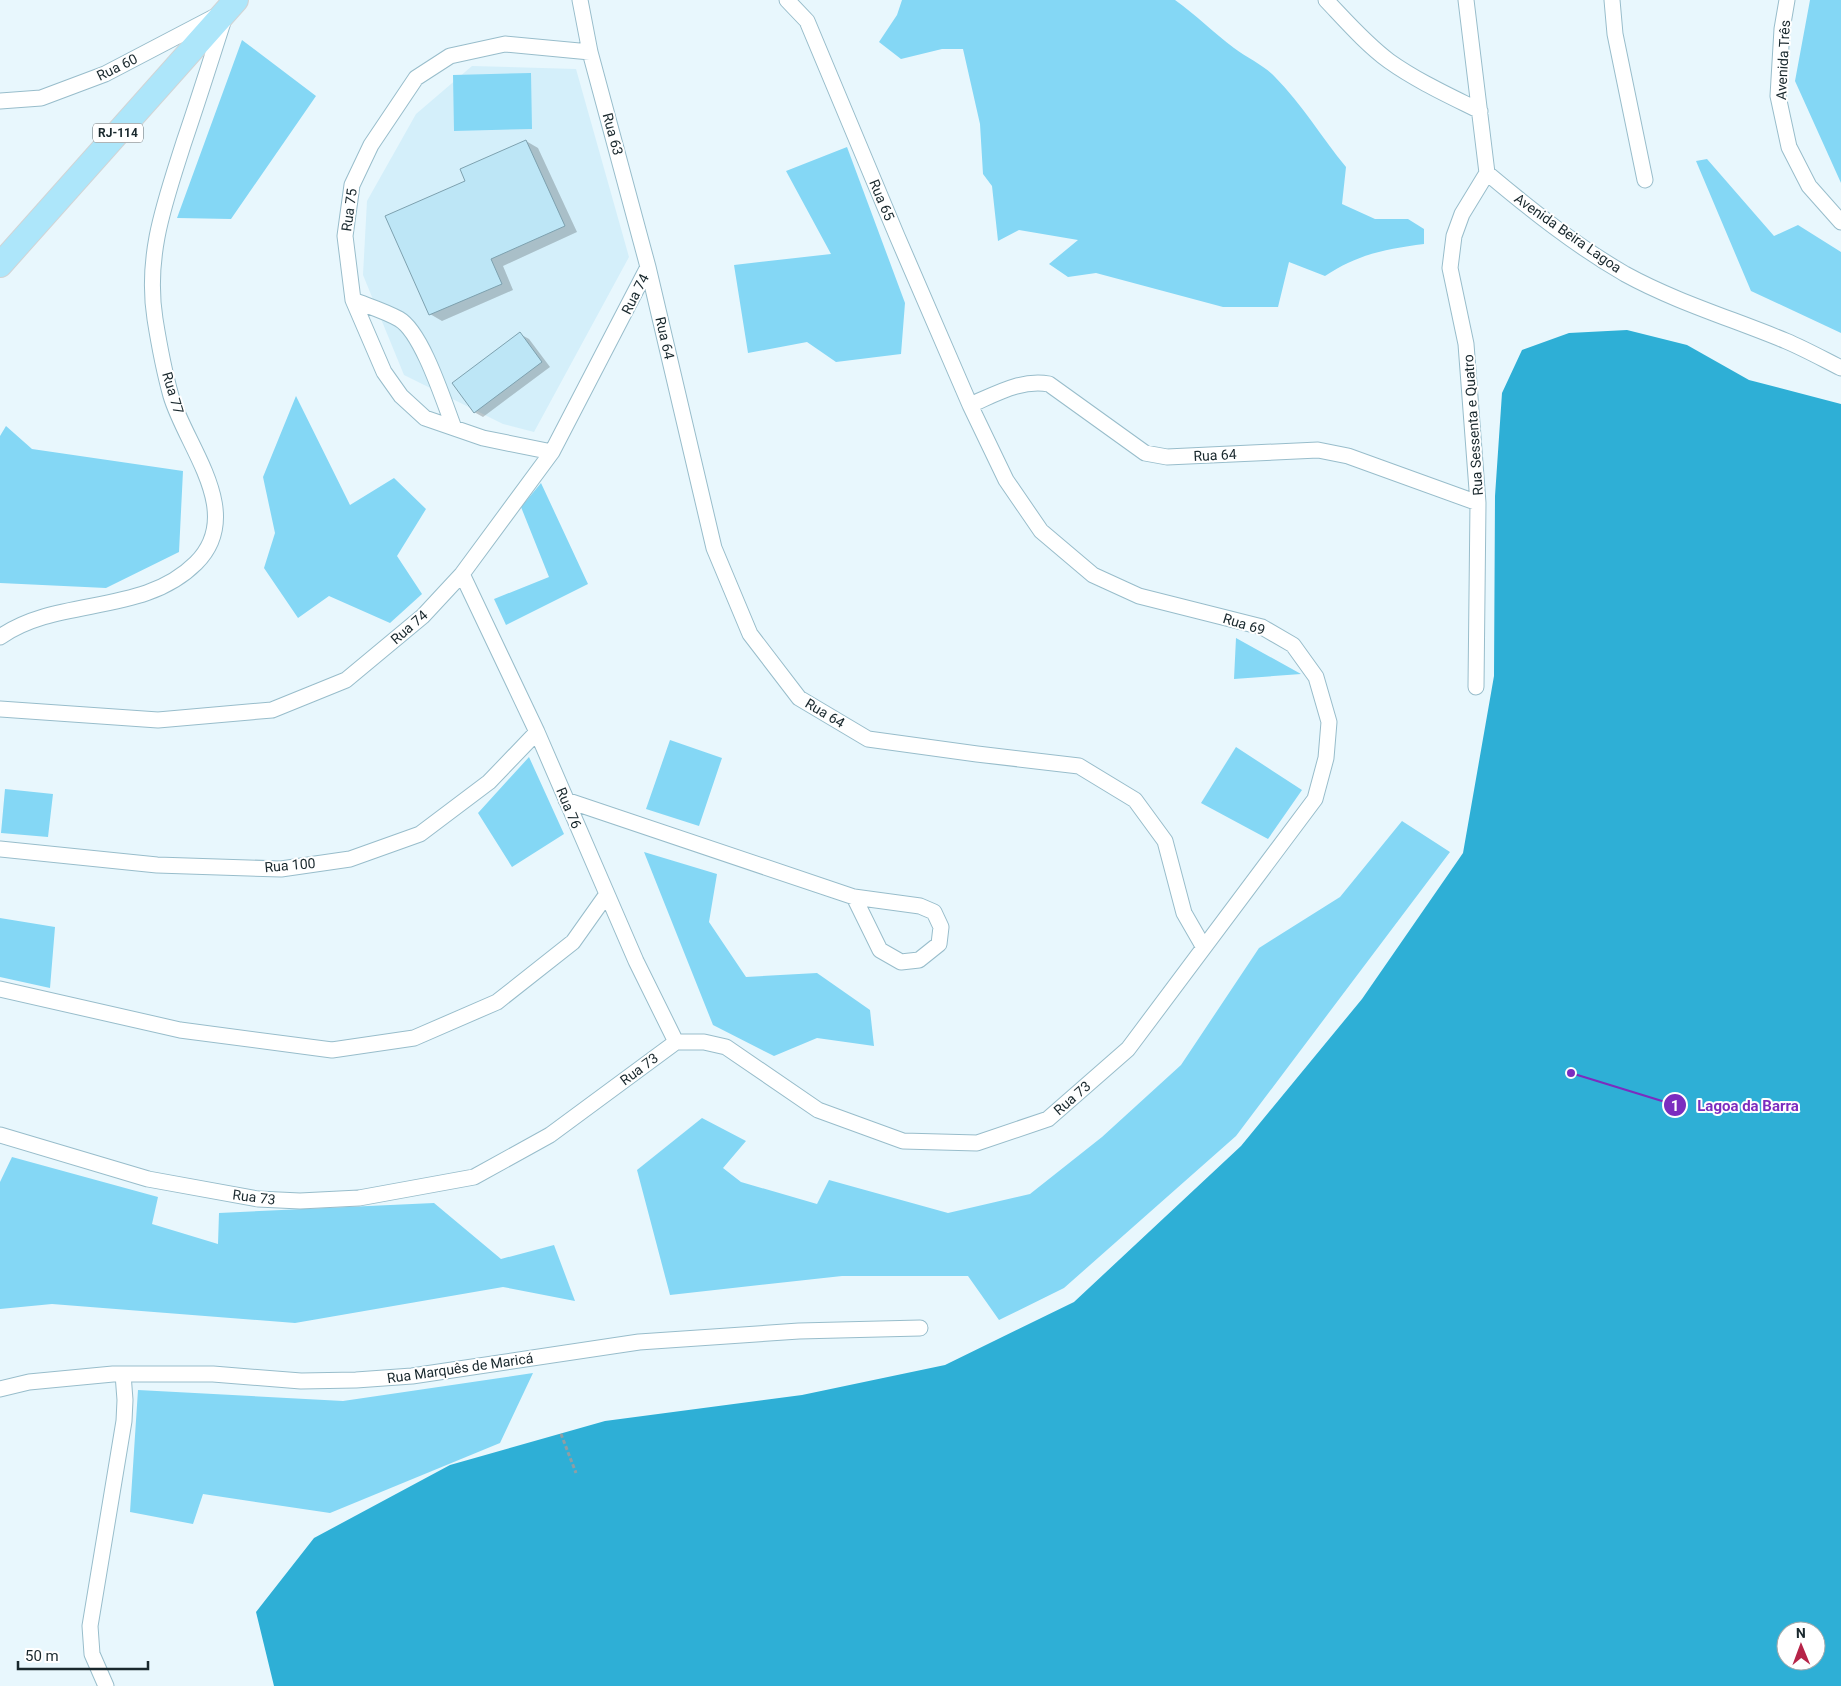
<svg xmlns="http://www.w3.org/2000/svg" width="1841" height="1686" font-family="Roboto,sans-serif">
	<rect width="100%" height="100%" fill="#e8f7fd"/>
	<path fill="#d4effa" d="M 472,66 L 576,69 L 629,257 L 534,432 L 503,424 L 404,375 L 363,275 L 367,201 L 416,114 Z"/>
	<path fill="#84d7f5" d="M 902,0 L 1175,0 C 1196,15 1214,33 1234,48 C 1247,58 1264,65 1275,77 C 1302,104 1322,138 1346,167 L 1342,204 L 1375,219 L 1408,219 L 1424,229 L 1424,244 C 1386,249 1358,254 1325,276 L 1289,262 L 1278,307 L 1223,307 L 1096,273 L 1068,277 L 1049,264 L 1078,240 L 1019,230 L 998,241 L 992,186 L 983,174 L 980,124 L 963,49 L 942,49 L 901,59 L 879,42 L 897,15 Z
		M 1810,0 L 1841,0 L 1841,183 L 1795,81 Z
		M 242,40 L 316,96 L 231,219 L 177,218 Z
		M 531,73 L 532,129 L 454,131 L 453,75 Z
		M 847,147 L 905,303 L 901,354 L 836,362 L 807,342 L 748,353 L 734,265 L 831,254 L 786,171 Z
		M 1707,159 L 1774,236 L 1798,225 L 1841,252 L 1841,333 L 1751,291 L 1696,161 Z
		M 296,396 L 350,505 L 394,478 L 426,509 L 397,556 L 422,594 L 390,623 L 329,596 L 298,618 L 264,568 L 275,533 L 263,477 Z
		M 6,426 L 32,449 L 183,471 L 179,552 L 106,588 L 0,583 L 0,436 Z
		M 541,483 L 588,584 L 506,625 L 494,599 L 549,577 L 521,507 Z
		M 1236,638 L 1301,674 L 1234,679 Z
		M 670,740 L 722,758 L 699,826 L 646,809 Z
		M 1236,747 L 1302,790 L 1268,839 L 1201,803 Z
		M 529,757 L 564,834 L 512,867 L 478,813 Z
		M 5,789 L 53,794 L 48,837 L 1,833 Z
		M 1402,821 L 1450,852 L 1236,1136 L 1064,1288 L 999,1320 L 968,1276 L 842,1276 L 670,1295 L 637,1170 L 702,1118 L 746,1141 L 723,1168 L 741,1182 L 817,1204 L 829,1180 L 948,1213 L 1030,1194 L 1102,1137 L 1181,1065 L 1259,948 L 1340,897 Z
		M 644,852 L 717,874 L 709,922 L 746,977 L 817,973 L 870,1010 L 874,1046 L 817,1038 L 774,1056 L 713,1025 Z
		M 0,918 L 55,927 L 50,988 L 0,977 Z
		M 12,1157 L 158,1197 L 152,1224 L 218,1244 L 219,1213 L 434,1203 L 501,1259 L 554,1245 L 575,1301 L 503,1287 L 295,1323 L 52,1304 L 0,1309 L 0,1182 Z
		M 533,1373 L 500,1443 L 330,1513 L 203,1494 L 193,1524 L 130,1512 L 138,1390 L 343,1401 Z"/>
	<path fill="#2eafd6" fill-rule="evenodd" d="M 1627,330 L 1687,345 L 1749,380 L 1841,404 L 1841,1686 L 274,1686 L 256,1612 L 314,1538 L 450,1465 L 605,1421 L 802,1395 L 945,1365 L 1074,1302 L 1241,1146 L 1362,999 L 1463,853 L 1494,676 L 1495,496 L 1502,393 L 1522,350 L 1569,333 ZM 1786,1631 L 1816,1631 L 1816,1661 L 1786,1661 Z"/>
	<path fill="#0003" d="M 526,141 L 538,148 L 577,232 L 503,266 L 513,290 L 442,321 L 430,314 L 467,181 Z
		M 520,334 L 529,339 L 550,367 L 483,417 L 474,412 Z"/>
	<path fill="#bde6f6" stroke="#7da1af" d="M 526,140 L 565,226 L 491,259 L 502,284 L 429,315 L 385,216 L 465,181 L 460,169 Z
		M 520,332 L 542,362 L 474,413 L 452,383 Z"/>
	<g fill="none" stroke-linecap="round" stroke-linejoin="round">
		<defs>
			<path id="minor" d="M 580,0 L 590,52 L 648,267 L 714,548 L 750,634 L 799,698 L 868,739 L 977,754 L 1079,766 L 1135,800 L 1165,841 L 1184,913 L 1203,946
				M 1326,0 C 1346,21 1366,44 1389,61 C 1417,81 1450,96 1480,111
				M 1466,0 L 1487,173 C 1531,210 1575,245 1625,274 C 1676,302 1733,319 1786,341 C 1805,349 1823,359 1841,368
				M 1612,0 L 1615,34 L 1645,180
				M 1787,0 L 1782,29 L 1778,96 L 1789,147 L 1809,186 L 1841,222
				M 0,101 L 41,98 L 105,74 L 214,17
				M 353,300 C 368,306 385,311 399,319 C 422,332 444,402 454,428
				M 970,405 C 996,394 1021,379 1049,384 L 1145,453 L 1167,457 L 1318,450 L 1348,456 L 1478,503
				M 552,452 L 483,438 L 425,418 L 401,396 L 384,372 L 353,300 L 345,236 L 352,185 L 371,145 L 416,78 L 450,56 L 505,44 L 590,52
				M 462,574 L 537,732 L 636,961 L 676,1042
				M 0,637 C 59,596 143,616 196,563 C 246,513 186,447 171,396 C 164,371 159,344 155,319 C 145,255 165,202 184,142 C 198,101 211,60 224,19
				M 1476,687 L 1478,503 L 1466,344 L 1450,268 L 1454,236 L 1462,214 L 1487,173
				M 0,709 L 158,720 L 272,710 L 346,680 L 423,616 L 462,574 L 552,452 L 648,267
				M 566,800 L 854,897 L 920,906 L 934,912 L 941,927 L 939,944 L 919,960 L 901,962 L 880,950 L 854,897
				M 0,849 L 157,865 L 281,869 L 350,859 L 420,834 L 489,782 L 537,732
				M 0,989 L 180,1030 L 332,1050 L 414,1038 L 497,1002 L 573,942 L 607,894
				M 0,1135 L 148,1179 L 258,1199 L 300,1201 L 359,1198 L 474,1177 L 550,1135 L 676,1042 L 704,1042 L 726,1047 L 818,1110 L 903,1141 L 977,1143 L 1048,1119 L 1128,1049 L 1315,799 L 1326,758 L 1329,722 L 1316,677 L 1293,645 L 1262,627 L 1139,596 L 1093,575 L 1041,531 L 1006,480 L 970,405 L 897,236 L 807,21 L 787,0
				M 0,1389 L 29,1382 L 113,1374 L 213,1374 L 301,1381 L 356,1380 L 412,1376 L 639,1342 L 799,1331 L 920,1328
				M 106,1686 L 92,1654 L 90,1626 L 124,1421 L 125,1400 L 123,1374"/>
			<path id="primary" d="M 0,265 L 236,0"/>
		</defs>
		<use href="#minor" stroke="#98bdcb" stroke-width="17"/>
		<use href="#primary" stroke="#d1d4d5" stroke-width="26"/>
		<path stroke="#8f9ea4" stroke-width="3" stroke-dasharray="4 2.5" stroke-linecap="butt" d="M 561,1434 L 576,1473"/>
		<use href="#minor" stroke="#fff" stroke-width="15"/>
		<use href="#primary" stroke="#ade6fa" stroke-width="24"/>
	</g>
	<g text-anchor="middle" stroke-width="4" stroke-linejoin="round" paint-order="stroke">
		<rect fill="#fff" stroke="#5e686c" stroke-width="1" x="93" y="123.5" width="50" height="19" rx="4"/>
		<g font-size="12" font-weight="bold" fill="#19282d">
			<text x="118" y="137">RJ-114</text>
		</g>
		<g font-size="14" fill="#19282d" stroke="#fff">
			<text transform="translate(1783 60) rotate(-87)" y="5">Avenida Três</text>
			<text transform="translate(117 67) rotate(-26)" y="5">Rua 60</text>
			<text transform="translate(613 134) rotate(75)" y="5">Rua 63</text>
			<text transform="translate(882 200) rotate(67)" y="5">Rua 65</text>
			<text transform="translate(349 210) rotate(-82)" y="5">Rua 75</text>
			<text transform="translate(1568 233) rotate(35)" y="5">Avenida Beira Lagoa</text>
			<text transform="translate(635 294) rotate(-63)" y="5">Rua 74</text>
			<text transform="translate(665 338) rotate(77)" y="5">Rua 64</text>
			<text transform="translate(173 393) rotate(73)" y="5">Rua 77</text>
			<text transform="translate(1473 425) rotate(-94)" y="5">Rua Sessenta e Quatro</text>
			<text transform="translate(1215 455) rotate(-3)" y="5">Rua 64</text>
			<text transform="translate(1244 624) rotate(17)" y="5">Rua 69</text>
			<text transform="translate(409 627) rotate(-41)" y="5">Rua 74</text>
			<text transform="translate(825 713) rotate(31)" y="5">Rua 64</text>
			<text transform="translate(569 808) rotate(67)" y="5">Rua 76</text>
			<text transform="translate(290 865) rotate(-5)" y="5">Rua 100</text>
			<text transform="translate(639 1069) rotate(-37)" y="5">Rua 73</text>
			<text transform="translate(1072 1098) rotate(-41)" y="5">Rua 73</text>
			<text transform="translate(254 1197) rotate(7)" y="5">Rua 73</text>
			<text transform="translate(460 1368) rotate(-8)" y="5">Rua Marquês de Maricá</text>
		</g>
	</g>
	<path fill="none" stroke="#7b2cbf" stroke-width="2" d="M1571 1073L1675 1105"/>
	<g fill="#7b2cbf" stroke="#fff" stroke-width="2">
		<circle cx="1571" cy="1073" r="5"/>
		<circle cx="1675" cy="1105" r="12"/>
	</g>
	<g font-size="15" text-anchor="middle" font-weight="bold" fill="#fff">
		<text x="1675" y="1111">1</text>
	</g>
	<g font-size="15" text-anchor="middle" font-weight="bold" fill="#7b2cbf" stroke="#fff" stroke-width="4" stroke-linejoin="round" paint-order="stroke">
		<text x="1748" y="1111">Lagoa da Barra</text>
	</g>
	<g transform="translate(1801 1646) rotate(359)"><circle r="24" fill="#ffffff" stroke="#a3a9ab"/>
	<path d="M0-4L9 19L0 12L-9 19Z" fill="#b62448"/>
	<text y="-8" font-size="14" font-weight="bold" text-anchor="middle" fill="#19282d">N</text>
	</g>
	<path d="M18 1661v8h130v-8" fill="none" stroke="#19282d" stroke-width="2.5"/>
	<text x="25" y="1661" font-size="15" fill="#19282d" stroke="#ffffff" stroke-width="4" paint-order="stroke">50 m</text>
</svg>
